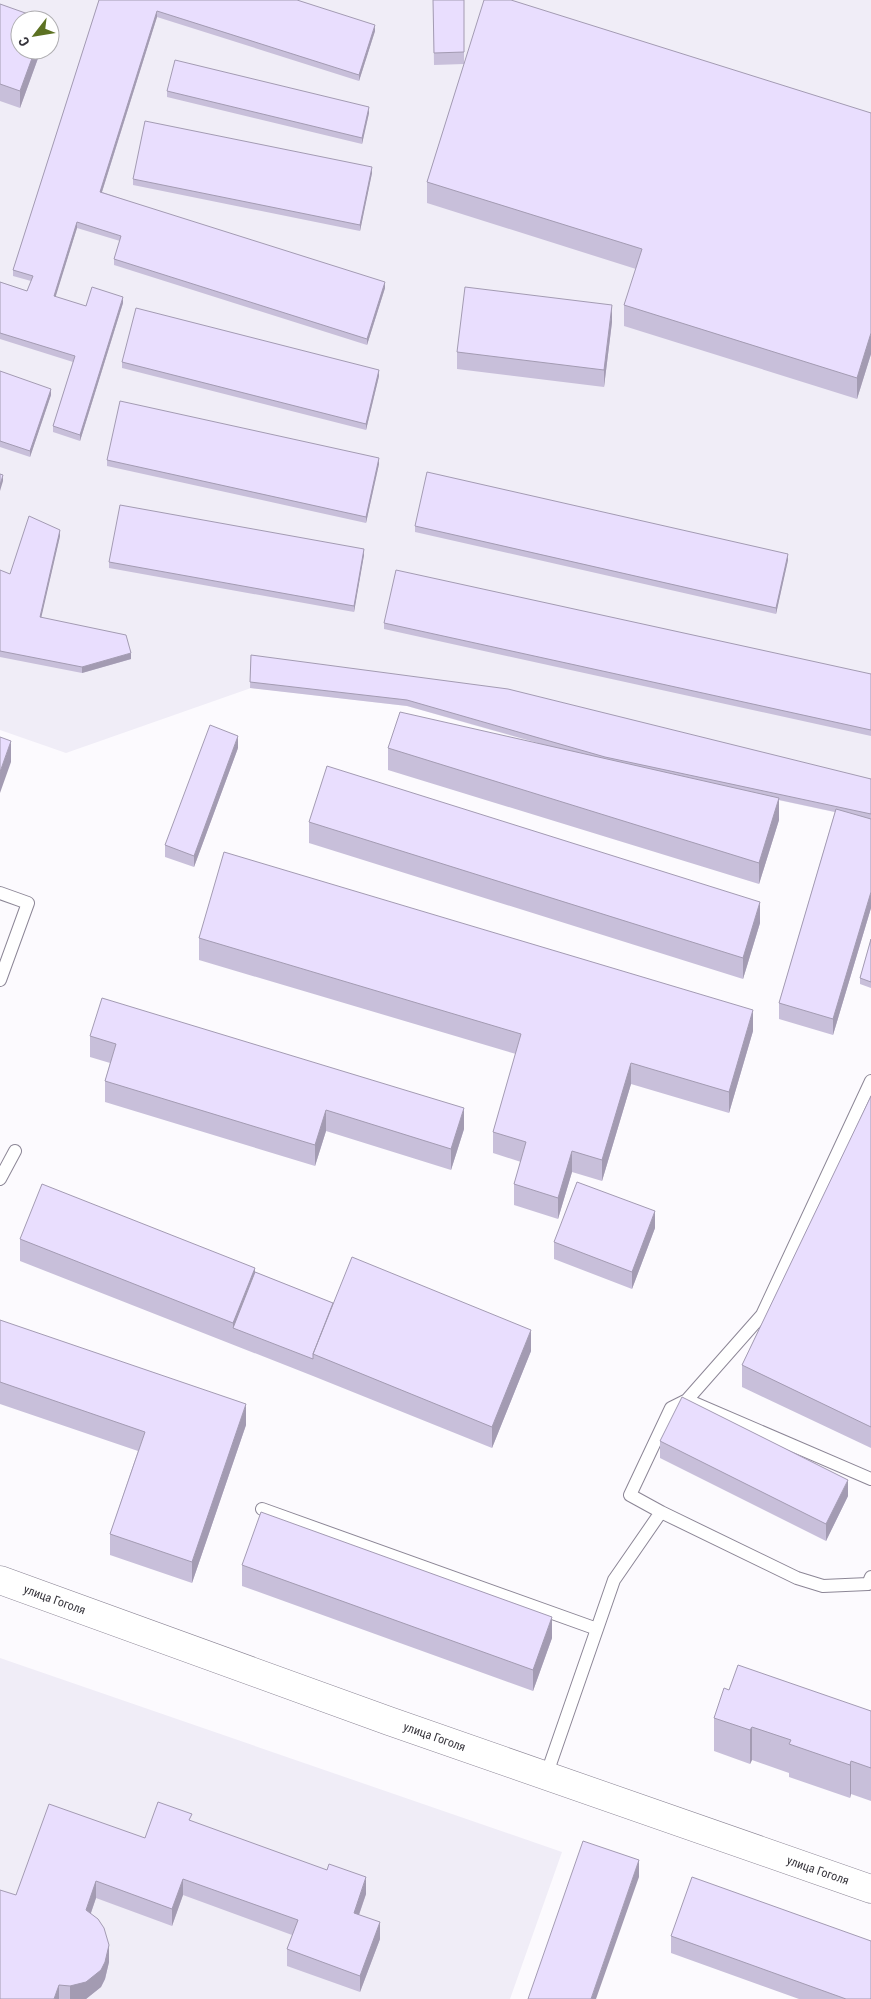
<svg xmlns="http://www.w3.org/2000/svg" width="871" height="1999" font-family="'Roboto Condensed',sans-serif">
	<rect width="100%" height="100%" fill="#fcfafe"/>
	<path fill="#f0edf7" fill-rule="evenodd" d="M 0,0 L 871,0 L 871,820 L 605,763 L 407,706 L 251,688 L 66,753 L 0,730 ZM 20,20 L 50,20 L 50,50 L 20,50 Z
		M 0,1658 L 562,1852 L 510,1999 L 0,1999 Z"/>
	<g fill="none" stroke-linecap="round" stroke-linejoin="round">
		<defs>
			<path id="lane" d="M 0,893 L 28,903 L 0,980
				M 0,1179 L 15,1151
				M 687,1400 L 762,1315 L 871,1081
				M 262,1509 L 597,1629
				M 661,1512 L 630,1495 L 671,1408 L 687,1400 L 871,1479
				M 546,1776 L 614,1580 L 661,1512 L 797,1578 L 823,1586 L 868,1584 L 871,1577"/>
			<g id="secondary">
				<path id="s1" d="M 0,1580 L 389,1721 L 871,1889"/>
			</g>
		</defs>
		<use href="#lane" stroke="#8c8696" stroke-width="14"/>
		<use href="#secondary" stroke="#8c8696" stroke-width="29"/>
		<use href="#lane" stroke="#fff" stroke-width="12"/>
		<use href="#secondary" stroke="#fff" stroke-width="28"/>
	</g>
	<path fill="#c8bfda" d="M 99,0 L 375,31 L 359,81 L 157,17 L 102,192 L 385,288 L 367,345 L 114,265 L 114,259 L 120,241 L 77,228 L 55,297 L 86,306 L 123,303 L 80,441 L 53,432 L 53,426 L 73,362 L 0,339 L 0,282 L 27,291 L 31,281 L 13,276 L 13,270 Z
		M 433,0 L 464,0 L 464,62 L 871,113 L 871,354 L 857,399 L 624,326 L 624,305 L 636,269 L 427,203 L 427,182 L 464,64 L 434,65 Z
		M 0,4 L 20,50 L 41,50 L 20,108 L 0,101 Z
		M 167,91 L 369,113 L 362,144 L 167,97 Z
		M 372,173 L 360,231 L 133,185 L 133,179 Z
		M 612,322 L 604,387 L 457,369 L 457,352 Z
		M 122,362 L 379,376 L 366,430 L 122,368 Z
		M 0,371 L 51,395 L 30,457 L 0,447 Z
		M 107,460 L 379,464 L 366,523 L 107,466 Z
		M 415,526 L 788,560 L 776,614 L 415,532 Z
		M 60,536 L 41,617 L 131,659 L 82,673 L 0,657 L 0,570 L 10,574 Z
		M 364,555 L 354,612 L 109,568 L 109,562 Z
		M 384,623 L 871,674 L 871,736 L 384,629 Z
		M 251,655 L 871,779 L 871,908 L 833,1035 L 779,1019 L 779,1003 L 835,812 L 779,800 L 779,820 L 759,884 L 388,770 L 388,748 L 538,743 L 407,706 L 250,688 Z
		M 238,748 L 194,867 L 165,857 L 165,845 Z
		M 309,822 L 760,923 L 743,979 L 309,843 Z
		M 199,938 L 753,1031 L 729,1113 L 631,1084 L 602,1181 L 572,1172 L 558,1219 L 514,1205 L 514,1184 L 521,1162 L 493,1153 L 493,1132 L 516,1054 L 199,960 Z
		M 871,939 L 871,988 L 860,984 L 860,978 Z
		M 90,1036 L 464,1129 L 451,1170 L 326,1131 L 315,1166 L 105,1102 L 105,1081 L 110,1063 L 90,1057 Z
		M 871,1096 L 871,1448 L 742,1387 L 742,1365 Z
		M 655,1228 L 632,1289 L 554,1259 L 554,1242 Z
		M 20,1239 L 255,1272 L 333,1303 L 531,1351 L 492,1448 L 313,1376 L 20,1261 Z
		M 0,1320 L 246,1425 L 192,1583 L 110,1555 L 110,1534 L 138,1451 L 0,1404 Z
		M 660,1441 L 848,1496 L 826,1541 L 660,1458 Z
		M 242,1565 L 552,1638 L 533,1691 L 242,1586 Z
		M 729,1690 L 871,1711 L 871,1801 L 851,1794 L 850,1798 L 789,1777 L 789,1773 L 752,1760 L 750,1764 L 714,1751 L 714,1718 Z
		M 192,1821 L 366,1894 L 359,1915 L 380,1939 L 360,1992 L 287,1966 L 287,1949 L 292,1935 L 183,1895 L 172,1926 L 96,1898 L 91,1913 L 109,1962 L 105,1979 L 101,1987 L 86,1999 L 0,1999 L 16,1895 L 145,1838 Z
		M 671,1936 L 871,1999 L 799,1999 L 671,1953 Z"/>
	<path fill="#a39bb2" d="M 157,11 L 157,17 L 100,198 L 100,192 Z
		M 375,25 L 375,31 L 359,81 L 359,75 Z
		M 35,50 L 41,50 L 20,108 L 20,91 Z
		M 369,107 L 369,113 L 362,144 L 362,138 Z
		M 372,167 L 372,173 L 360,231 L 360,225 Z
		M 77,222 L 77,228 L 54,302 L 54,296 Z
		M 385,282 L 385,288 L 367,345 L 367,339 Z
		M 123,297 L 123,303 L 80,441 L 80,435 Z
		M 612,305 L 612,322 L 604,387 L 604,370 Z
		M 871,333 L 871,354 L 857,399 L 857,378 Z
		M 379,370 L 379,376 L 366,430 L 366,424 Z
		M 51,389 L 51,395 L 30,457 L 30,451 Z
		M 379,458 L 379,464 L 366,523 L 366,517 Z
		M 3,475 L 3,481 L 0,491 L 0,485 Z
		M 60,530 L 60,536 L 40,623 L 40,617 Z
		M 364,549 L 364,555 L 354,612 L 354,606 Z
		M 788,554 L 788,560 L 776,614 L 776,608 Z
		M 131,653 L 131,659 L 82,673 L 82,667 Z
		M 238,736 L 238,748 L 194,867 L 194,856 Z
		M 11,741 L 11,762 L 0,793 L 0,772 Z
		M 779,798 L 779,820 L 759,884 L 759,863 Z
		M 871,892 L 871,908 L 833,1035 L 833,1019 Z
		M 760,902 L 760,923 L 743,979 L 743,958 Z
		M 753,1010 L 753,1031 L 729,1113 L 729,1092 Z
		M 631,1063 L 631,1084 L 602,1181 L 602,1160 Z
		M 464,1108 L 464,1129 L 451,1170 L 451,1149 Z
		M 326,1110 L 326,1131 L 315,1166 L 315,1145 Z
		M 572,1151 L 572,1172 L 558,1219 L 558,1198 Z
		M 655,1211 L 655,1228 L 632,1289 L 632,1272 Z
		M 255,1268 L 255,1289 L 233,1328 L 233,1345 L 233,1323 Z
		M 531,1330 L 531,1351 L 492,1448 L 492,1427 Z
		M 246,1404 L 246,1425 L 192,1583 L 192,1562 Z
		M 848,1480 L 848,1496 L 826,1541 L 826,1524 Z
		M 552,1617 L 552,1638 L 533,1691 L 533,1670 Z
		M 752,1727 L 752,1760 L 750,1764 L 750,1730 Z
		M 851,1761 L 851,1794 L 850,1798 L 850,1765 Z
		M 639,1860 L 639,1877 L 596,1999 L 591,1999 Z
		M 366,1877 L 366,1894 L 354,1929 L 354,1913 Z
		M 183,1879 L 183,1895 L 172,1926 L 172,1909 Z
		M 96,1881 L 96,1898 L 86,1927 L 86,1910 Z
		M 380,1922 L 380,1939 L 360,1992 L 360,1976 Z
		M 109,1945 L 109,1962 L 105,1979 L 101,1987 L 86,1999 L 70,1999 L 70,1986 Z
		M 59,1985 L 59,1999 L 54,1999 Z"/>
	<path fill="#e9defe" stroke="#a39bb2" d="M 99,0 L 297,0 L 375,25 L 359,75 L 157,11 L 100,192 L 385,282 L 367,339 L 114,259 L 121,236 L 77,222 L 54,296 L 86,306 L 92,287 L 123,297 L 80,435 L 53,426 L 75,356 L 0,333 L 0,282 L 27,291 L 33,276 L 13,270 Z
		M 433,0 L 464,0 L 464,52 L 434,53 Z
		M 484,0 L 511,0 L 871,113 L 871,333 L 857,378 L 624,305 L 642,249 L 427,182 Z
		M 0,4 L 45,20 L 20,20 L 20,50 L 35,50 L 20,91 L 0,84 Z
		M 175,60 L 369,107 L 362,138 L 167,91 Z
		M 145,121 L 372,167 L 360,225 L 133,179 Z
		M 465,287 L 612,305 L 604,370 L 457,352 Z
		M 136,308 L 379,370 L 366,424 L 122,362 Z
		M 0,371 L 51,389 L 30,451 L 0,441 Z
		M 120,401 L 379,458 L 366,517 L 107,460 Z
		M 427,472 L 788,554 L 776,608 L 415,526 Z
		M 0,474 L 3,475 L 0,485 Z
		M 120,505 L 364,549 L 354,606 L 109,562 Z
		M 29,516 L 60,530 L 40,617 L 126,635 L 131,653 L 82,667 L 0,651 L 0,570 L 10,574 Z
		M 396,570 L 871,674 L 871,730 L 384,623 Z
		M 251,655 L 508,689 L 871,779 L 871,814 L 605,757 L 407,700 L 250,682 Z
		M 400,712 L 779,798 L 759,863 L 388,748 Z
		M 210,725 L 238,736 L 194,856 L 165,845 Z
		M 0,737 L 11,741 L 0,772 Z
		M 327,766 L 760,902 L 743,958 L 309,822 Z
		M 836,809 L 871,819 L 871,892 L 833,1019 L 779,1003 Z
		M 224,852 L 753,1010 L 729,1092 L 631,1063 L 602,1160 L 572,1151 L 558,1198 L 514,1184 L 526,1142 L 493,1132 L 521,1034 L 199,938 Z
		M 871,939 L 871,982 L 860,978 Z
		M 102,998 L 464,1108 L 451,1149 L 326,1110 L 315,1145 L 105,1081 L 116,1044 L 90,1036 Z
		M 871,1096 L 871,1427 L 742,1365 Z
		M 577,1182 L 655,1211 L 632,1272 L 554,1242 Z
		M 42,1184 L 255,1268 L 233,1323 L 20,1239 Z
		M 352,1257 L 531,1330 L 492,1427 L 313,1354 Z
		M 255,1272 L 333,1303 L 313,1354 L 313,1359 L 233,1328 Z
		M 0,1320 L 246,1404 L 192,1562 L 110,1534 L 145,1432 L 0,1382 Z
		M 682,1397 L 848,1480 L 826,1524 L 660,1441 Z
		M 261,1512 L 552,1617 L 533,1670 L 242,1565 Z
		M 738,1665 L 871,1711 L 871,1768 L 851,1761 L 850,1765 L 789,1744 L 791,1740 L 752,1727 L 750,1730 L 714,1718 L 724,1688 L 729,1690 Z
		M 158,1802 L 192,1814 L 189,1820 L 327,1870 L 329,1864 L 366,1877 L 354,1913 L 380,1922 L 360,1976 L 287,1949 L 298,1920 L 183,1879 L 172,1909 L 96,1881 L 86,1910 L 98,1919 L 104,1928 L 109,1945 L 105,1962 L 101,1970 L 86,1982 L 70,1986 L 59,1985 L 54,1999 L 0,1999 L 0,1890 L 16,1895 L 49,1804 L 145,1838 Z
		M 583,1841 L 639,1860 L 591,1999 L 528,1999 Z
		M 692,1877 L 871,1941 L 871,1999 L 846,1999 L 671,1936 Z"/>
	<g text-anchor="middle" stroke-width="4.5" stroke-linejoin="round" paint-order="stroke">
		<g font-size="12" fill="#37353c" stroke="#fff">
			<text dy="4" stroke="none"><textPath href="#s1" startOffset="58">улица Гоголя</textPath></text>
			<text dy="4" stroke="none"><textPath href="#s1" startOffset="462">улица Гоголя</textPath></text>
			<text dy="4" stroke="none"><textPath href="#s1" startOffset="868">улица Гоголя</textPath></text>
		</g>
	</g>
	<g transform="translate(35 35) rotate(239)"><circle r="24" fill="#ffffff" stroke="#afaeb1"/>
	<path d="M0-4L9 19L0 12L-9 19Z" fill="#5c7122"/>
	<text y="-8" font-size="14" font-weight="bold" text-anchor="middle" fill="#37353c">С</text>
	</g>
</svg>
